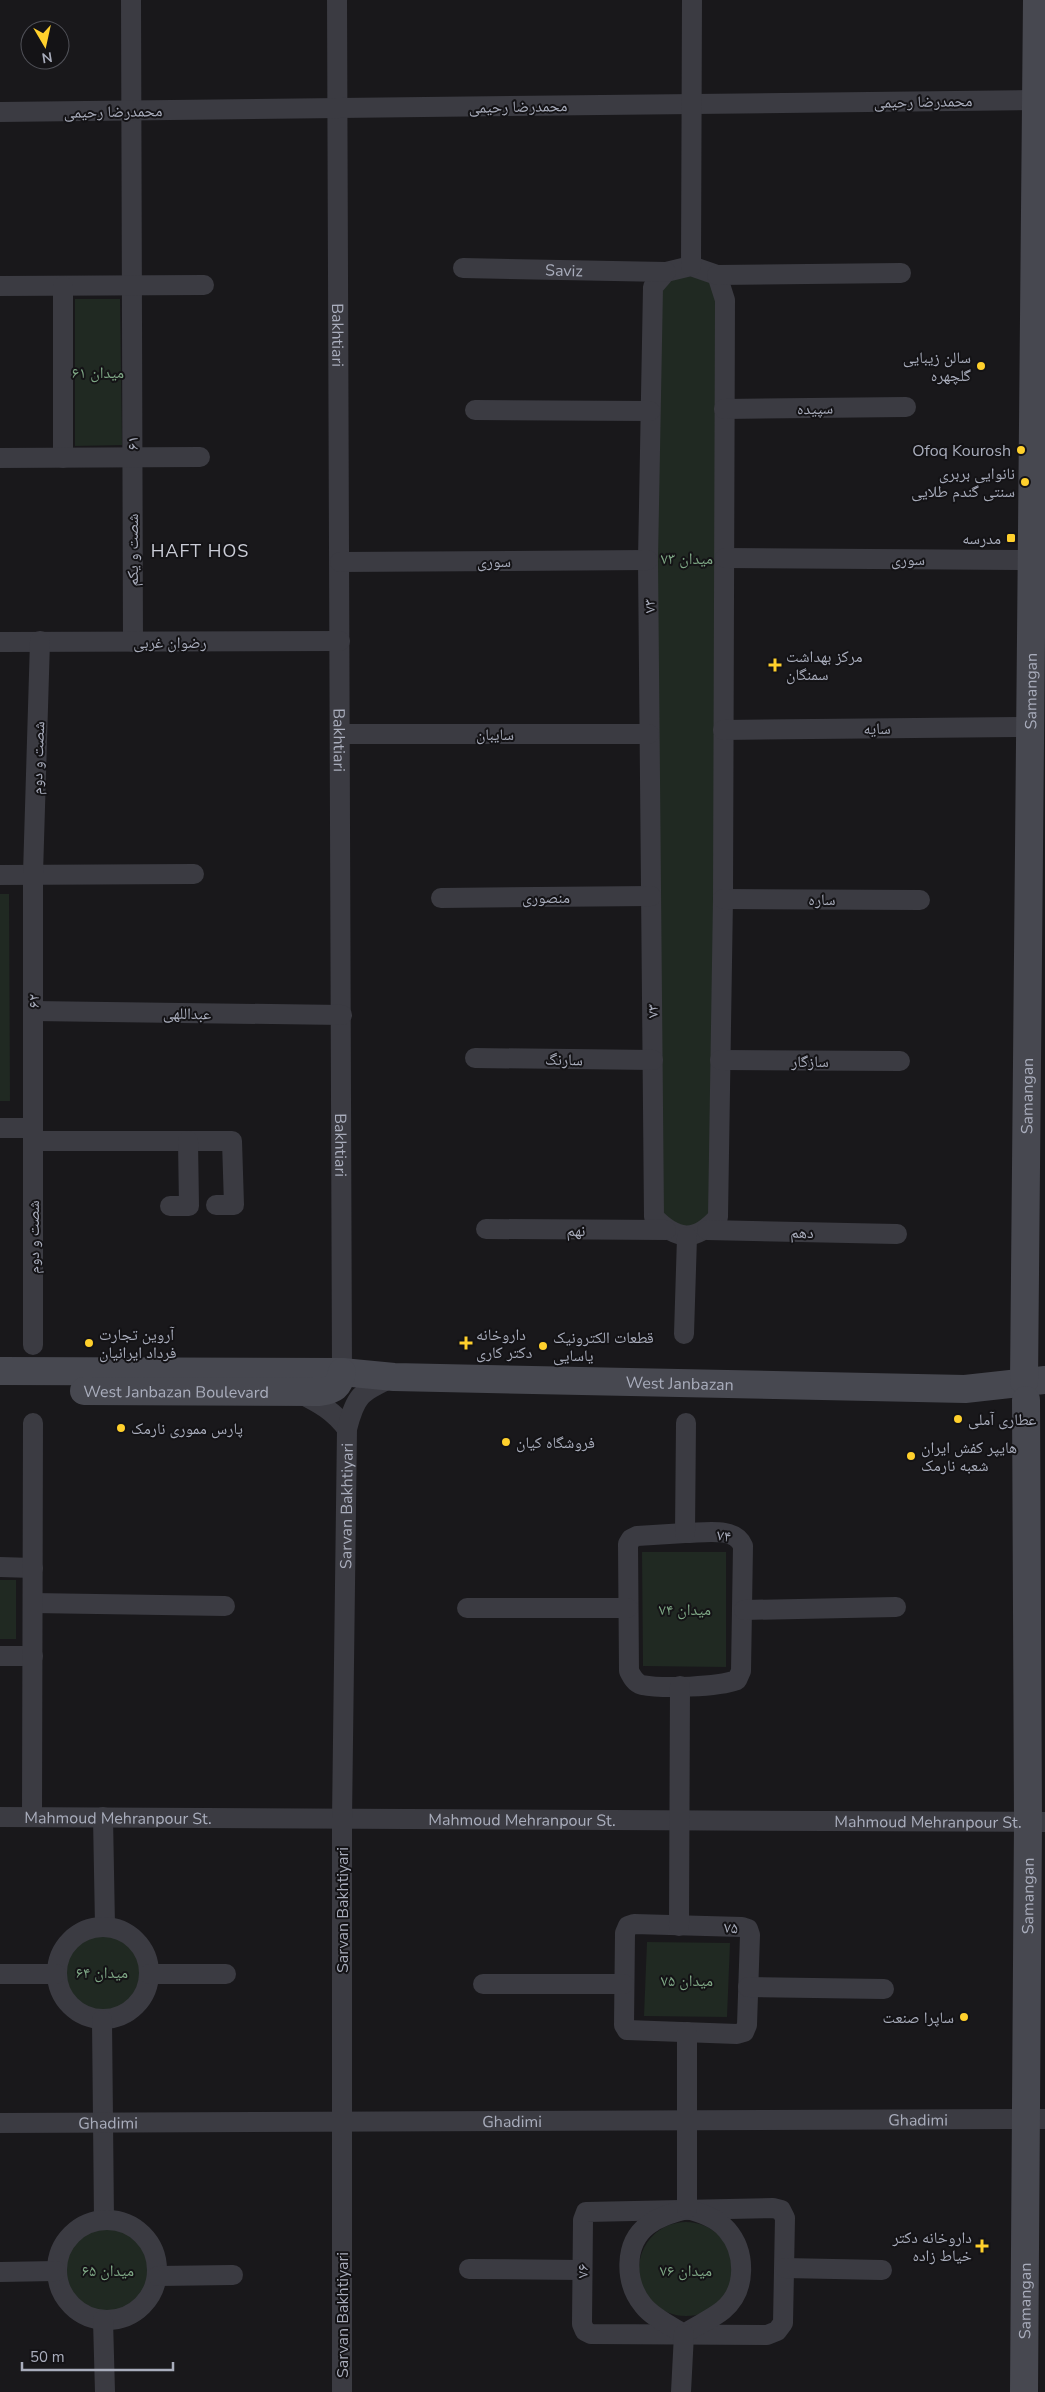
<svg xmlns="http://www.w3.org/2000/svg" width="1045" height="2392" font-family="'Nunito Sans','Noto Naskh Arabic',sans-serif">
	<rect width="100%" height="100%" fill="#19181b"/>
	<path fill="#202922" d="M 667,272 L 717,275 L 718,1217 L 687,1237 L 654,1217 L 653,287 Z
		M 75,299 L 120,299 L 122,445 L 75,446 Z
		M 0,894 L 9,894 L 10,1101 L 0,1101 Z
		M 642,1552 L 726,1552 L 726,1667 L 643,1666 Z
		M 0,1580 L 16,1580 L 16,1639 L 0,1639 Z
		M62 1972a40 40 0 1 1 80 0a40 40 0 1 1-80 0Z
		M 647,1942 L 730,1943 L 727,2017 L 644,2016 Z
		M639 2269a47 47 0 1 1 94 0a47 47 0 1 1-94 0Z
		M63 2270a45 45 0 1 1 90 0a45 45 0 1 1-90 0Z"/>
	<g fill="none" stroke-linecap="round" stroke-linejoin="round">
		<g stroke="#3b3b42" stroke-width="20">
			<path d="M 131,0 L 133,642"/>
			<path id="s1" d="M 337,0 L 342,1372"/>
			<path d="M 0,112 L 1036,100"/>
			<path d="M 691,266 L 717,275 L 725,300 L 723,899 L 718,1217 C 696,1242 677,1241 654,1217 L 648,560 L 653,287 L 666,272 Z"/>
			<path d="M 691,266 L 692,0"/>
			<path id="s2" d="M 463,268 L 666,272"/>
			<path d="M 717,275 L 901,273"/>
			<path d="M 0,286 L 204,285"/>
			<path d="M 63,286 L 63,458"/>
			<path d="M 724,409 L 906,407"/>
			<path d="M 475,410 L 650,411"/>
			<path d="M 0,458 L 200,457"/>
			<path d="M 725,558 L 1032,560"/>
			<path d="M 340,562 L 648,560"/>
			<path d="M 0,642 L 340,641"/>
			<path d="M 723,730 L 1030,727"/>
			<path d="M 341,734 L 649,734"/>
			<path d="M 0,875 L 194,874"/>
			<path d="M 441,898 L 651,896"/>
			<path d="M 723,899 L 920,900"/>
			<path d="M 33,1011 L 342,1015"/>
			<path d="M 475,1058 L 653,1060"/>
			<path d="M 720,1060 L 900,1061"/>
			<path d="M 0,1128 L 32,1128"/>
			<path d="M 33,1141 L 232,1141 L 234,1205 L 216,1205"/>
			<path d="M 170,1206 L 189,1206 L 188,1141"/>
			<path d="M 486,1229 L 666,1230"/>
			<path d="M 707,1230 L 897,1234"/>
			<path d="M 684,1334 L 687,1237"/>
			<path d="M 33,1345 L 33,874 L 40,641"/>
			<path d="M 299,1393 C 319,1403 334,1411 347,1429"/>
			<path d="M 685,1533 C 703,1533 735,1526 743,1546 L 741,1671 L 737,1680 C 718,1687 663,1689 642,1685 C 635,1683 632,1677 629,1671 L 628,1544 L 631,1539 L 637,1536 Z"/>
			<path d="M 685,1533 L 686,1423"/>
			<path d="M 0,1567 L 33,1568"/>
			<path d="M 33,1603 L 225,1606"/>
			<path d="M 467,1608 L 628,1608"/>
			<path d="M 744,1610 L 896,1607"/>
			<path d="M 0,1656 L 33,1656"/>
			<path id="s3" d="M 0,1817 L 1045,1822"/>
			<path d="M 32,1817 L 33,1423"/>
			<path d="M 103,1817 L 105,1926"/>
			<path d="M 634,1924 L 742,1927 L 748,1929 L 750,1935 L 747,2025 L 744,2032 L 737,2034 L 627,2030 L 624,2025 L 625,1933 L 628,1926 Z"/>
			<path d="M 679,1926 L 680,1686"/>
			<circle cx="103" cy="1973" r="46"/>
			<path d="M 0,1974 L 56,1974"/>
			<path d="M 149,1974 L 226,1974"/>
			<path d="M 483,1984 L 624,1984"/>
			<path d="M 748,1987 L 884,1989"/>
			<path d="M 102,2020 L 104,2220"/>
			<path id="s4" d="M 0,2123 L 1045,2119"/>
			<path d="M 773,2208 L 781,2210 L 785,2218 L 783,2323 L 777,2331 L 767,2335 L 591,2334 L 585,2331 L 582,2324 L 583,2220 L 586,2212 Z"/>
			<path d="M 687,2209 C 701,2213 717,2218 727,2230 C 746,2252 747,2290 723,2310 C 712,2319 696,2326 684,2334 C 671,2326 652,2317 643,2305 C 625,2283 623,2244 648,2225 C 660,2216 673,2213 687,2209 Z"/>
			<path d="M 687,2209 L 687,2032"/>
			<circle cx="107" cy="2270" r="50"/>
			<path d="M 785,2268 L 882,2270"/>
			<path d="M 469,2269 L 582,2270"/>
			<path d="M 0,2272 L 56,2271"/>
			<path d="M 158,2276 L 233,2275"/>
			<path d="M 103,2320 L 105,2392"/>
			<path id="s5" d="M 342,2392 L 342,1819 L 347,1429 C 356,1393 362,1392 393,1377"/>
			<path d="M 681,2392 L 684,2334"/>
		</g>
		<g stroke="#474850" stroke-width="28">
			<path id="s6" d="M 0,1371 L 342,1372 L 394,1377 L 965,1389 L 1045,1380"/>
			<path id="s7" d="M 1024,1381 L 1037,0"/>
			<path id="s8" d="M 84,1391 L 320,1392 C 334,1390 339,1387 342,1372"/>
			<path id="s9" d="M 1024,2392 L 1028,1822 L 1026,1400"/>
		</g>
	</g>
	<g fill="#ffd02c" stroke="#141316" stroke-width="2">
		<circle cx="981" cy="366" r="5"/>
		<circle cx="1021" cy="450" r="5"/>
		<circle cx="1025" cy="482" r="5"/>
		<rect x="1006" y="533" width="10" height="10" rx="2.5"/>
		<path d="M772.5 657.5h5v5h5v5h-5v5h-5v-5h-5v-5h5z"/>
		<circle cx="89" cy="1343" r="5"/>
		<path d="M463.5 1335.5h5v5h5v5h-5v5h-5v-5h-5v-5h5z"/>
		<circle cx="543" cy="1346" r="5"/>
		<circle cx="958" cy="1419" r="5"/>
		<circle cx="121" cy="1428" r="5"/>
		<circle cx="506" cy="1442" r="5"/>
		<circle cx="911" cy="1456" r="5"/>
		<circle cx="964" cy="2017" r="5"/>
		<path d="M979.5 2238.5h5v5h5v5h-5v5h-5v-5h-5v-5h5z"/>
	</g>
	<g text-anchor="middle" stroke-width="4" stroke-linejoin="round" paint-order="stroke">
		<g font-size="16" fill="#a9adbc" stroke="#141316">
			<text transform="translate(923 101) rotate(-1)" y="6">محمدرضا رحیمی</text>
			<text transform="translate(518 106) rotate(-1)" y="6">محمدرضا رحیمی</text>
			<text transform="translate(113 111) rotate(-1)" y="6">محمدرضا رحیمی</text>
			<text dy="6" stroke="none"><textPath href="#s2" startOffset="101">Saviz</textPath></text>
			<text dy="6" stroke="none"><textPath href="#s1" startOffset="335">Bakhtiari</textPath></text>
			<text transform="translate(815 408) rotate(-1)" y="6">سپیده</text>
			<text transform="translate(132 443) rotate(-90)" y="6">۶۱</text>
			<text transform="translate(132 550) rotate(-90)" y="6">شصت و یکم</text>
			<text x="908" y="565">سوری</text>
			<text x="494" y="567">سوری</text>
			<text transform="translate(649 606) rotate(-90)" y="6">۷۳</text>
			<text x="170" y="648">رضوان غربی</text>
			<text dy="6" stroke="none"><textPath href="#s7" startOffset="690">Samangan</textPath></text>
			<text transform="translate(877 728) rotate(-1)" y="6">سایه</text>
			<text x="495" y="740">سایبان</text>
			<text dy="6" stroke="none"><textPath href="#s1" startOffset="740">Bakhtiari</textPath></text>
			<text transform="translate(37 758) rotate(-88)" y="6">شصت و دوم</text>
			<text x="546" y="903">منصوری</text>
			<text x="822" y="905">ساره</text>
			<text transform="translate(33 1001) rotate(-90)" y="6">۶۲</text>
			<text transform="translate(652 1011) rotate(-91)" y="6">۷۳</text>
			<text transform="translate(187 1013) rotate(1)" y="6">عبداللهی</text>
			<text transform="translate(564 1059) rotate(1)" y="6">سارنگ</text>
			<text x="810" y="1067">سازگار</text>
			<text dy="6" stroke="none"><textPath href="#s7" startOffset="285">Samangan</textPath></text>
			<text dy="6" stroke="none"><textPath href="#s1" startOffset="1145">Bakhtiari</textPath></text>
			<text x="576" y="1236">نهم</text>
			<text transform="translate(802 1232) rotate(1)" y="6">دهم</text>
			<text transform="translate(33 1237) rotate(-90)" y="6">شصت و دوم</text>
			<text dy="6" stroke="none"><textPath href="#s6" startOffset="680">West Janbazan</textPath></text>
			<text dy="6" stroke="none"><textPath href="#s8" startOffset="92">West Janbazan Boulevard</textPath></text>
			<text dy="6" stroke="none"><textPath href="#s5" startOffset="886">Sarvan Bakhtiyari</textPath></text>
			<text transform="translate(724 1535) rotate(7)" y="6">۷۴</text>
			<text dy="6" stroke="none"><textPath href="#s3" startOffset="118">Mahmoud Mehranpour St.</textPath></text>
			<text dy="6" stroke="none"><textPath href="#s3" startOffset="522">Mahmoud Mehranpour St.</textPath></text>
			<text dy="6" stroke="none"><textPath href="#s3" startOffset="928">Mahmoud Mehranpour St.</textPath></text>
			<text dy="6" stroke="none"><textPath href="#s9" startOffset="496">Samangan</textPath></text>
			<text transform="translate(342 1910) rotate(-90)" y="6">Sarvan Bakhtiyari</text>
			<text transform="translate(731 1927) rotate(4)" y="6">۷۵</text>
			<text dy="6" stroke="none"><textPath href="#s4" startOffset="918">Ghadimi</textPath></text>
			<text dy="6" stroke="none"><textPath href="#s4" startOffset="512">Ghadimi</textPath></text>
			<text dy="6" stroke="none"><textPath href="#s4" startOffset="108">Ghadimi</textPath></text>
			<text transform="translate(582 2271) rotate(-89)" y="6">۷۶</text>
			<text dy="6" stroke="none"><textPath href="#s9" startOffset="91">Samangan</textPath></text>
			<text transform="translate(342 2315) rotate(-90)" y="6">Sarvan Bakhtiyari</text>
		</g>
		<g font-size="16" fill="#a9adbc" stroke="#141316" text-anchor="start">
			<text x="971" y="363" text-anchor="end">سالن زیبایی<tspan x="971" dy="18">گلچهره</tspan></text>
			<text x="1011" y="456" text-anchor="end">Ofoq Kourosh</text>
			<text x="1015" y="479" text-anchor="end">نانوایی بربری<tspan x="1015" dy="18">سنتی گندم طلایی</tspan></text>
			<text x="1001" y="544" text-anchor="end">مدرسه</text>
			<text x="786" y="662">مرکز بهداشت<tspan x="786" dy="18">سمنگان</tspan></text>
			<text x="99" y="1340">آروین تجارت<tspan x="99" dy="18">فرداد ایرانیان</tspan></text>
			<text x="476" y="1340">داروخانه<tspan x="476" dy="18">دکتر کاری</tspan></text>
			<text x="553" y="1343">قطعات الکترونیک<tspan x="553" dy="18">یاسایی</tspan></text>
			<text x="968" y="1425">عطاری آملی</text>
			<text x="131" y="1434">پارس مموری نارمک</text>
			<text x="516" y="1448">فروشگاه کیان</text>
			<text x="921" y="1453">هایپر کفش ایران<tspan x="921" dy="18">شعبه نارمک</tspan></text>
			<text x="954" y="2023" text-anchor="end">ساپرا صنعت</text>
			<text x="972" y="2243" text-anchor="end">داروخانه دکتر<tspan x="972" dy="18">خیاط زاده</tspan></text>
		</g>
		<g font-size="16" fill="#7fa886" stroke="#141316">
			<text x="98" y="378">میدان ۶۱</text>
			<text x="687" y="564">میدان ۷۳</text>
			<text x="685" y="1615">میدان ۷۴</text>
			<text x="102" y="1978">میدان ۶۴</text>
			<text x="687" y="1986">میدان ۷۵</text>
			<text x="108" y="2276">میدان ۶۵</text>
			<text x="686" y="2276">میدان ۷۶</text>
		</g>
		<g font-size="18" letter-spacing="1" fill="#cbcdd7" stroke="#141316">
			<text x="200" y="557">HAFT HOS</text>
		</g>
	</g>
	<g transform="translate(45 45) rotate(171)"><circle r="24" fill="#141316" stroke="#505158"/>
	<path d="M0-4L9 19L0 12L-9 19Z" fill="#ffd02c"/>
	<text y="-8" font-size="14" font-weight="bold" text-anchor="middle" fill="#a9adbc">N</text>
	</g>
	<path d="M22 2362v8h151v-8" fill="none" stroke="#a9adbc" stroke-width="2.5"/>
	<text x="30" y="2362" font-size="15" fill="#a9adbc" stroke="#141316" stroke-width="4" paint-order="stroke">50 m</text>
</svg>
